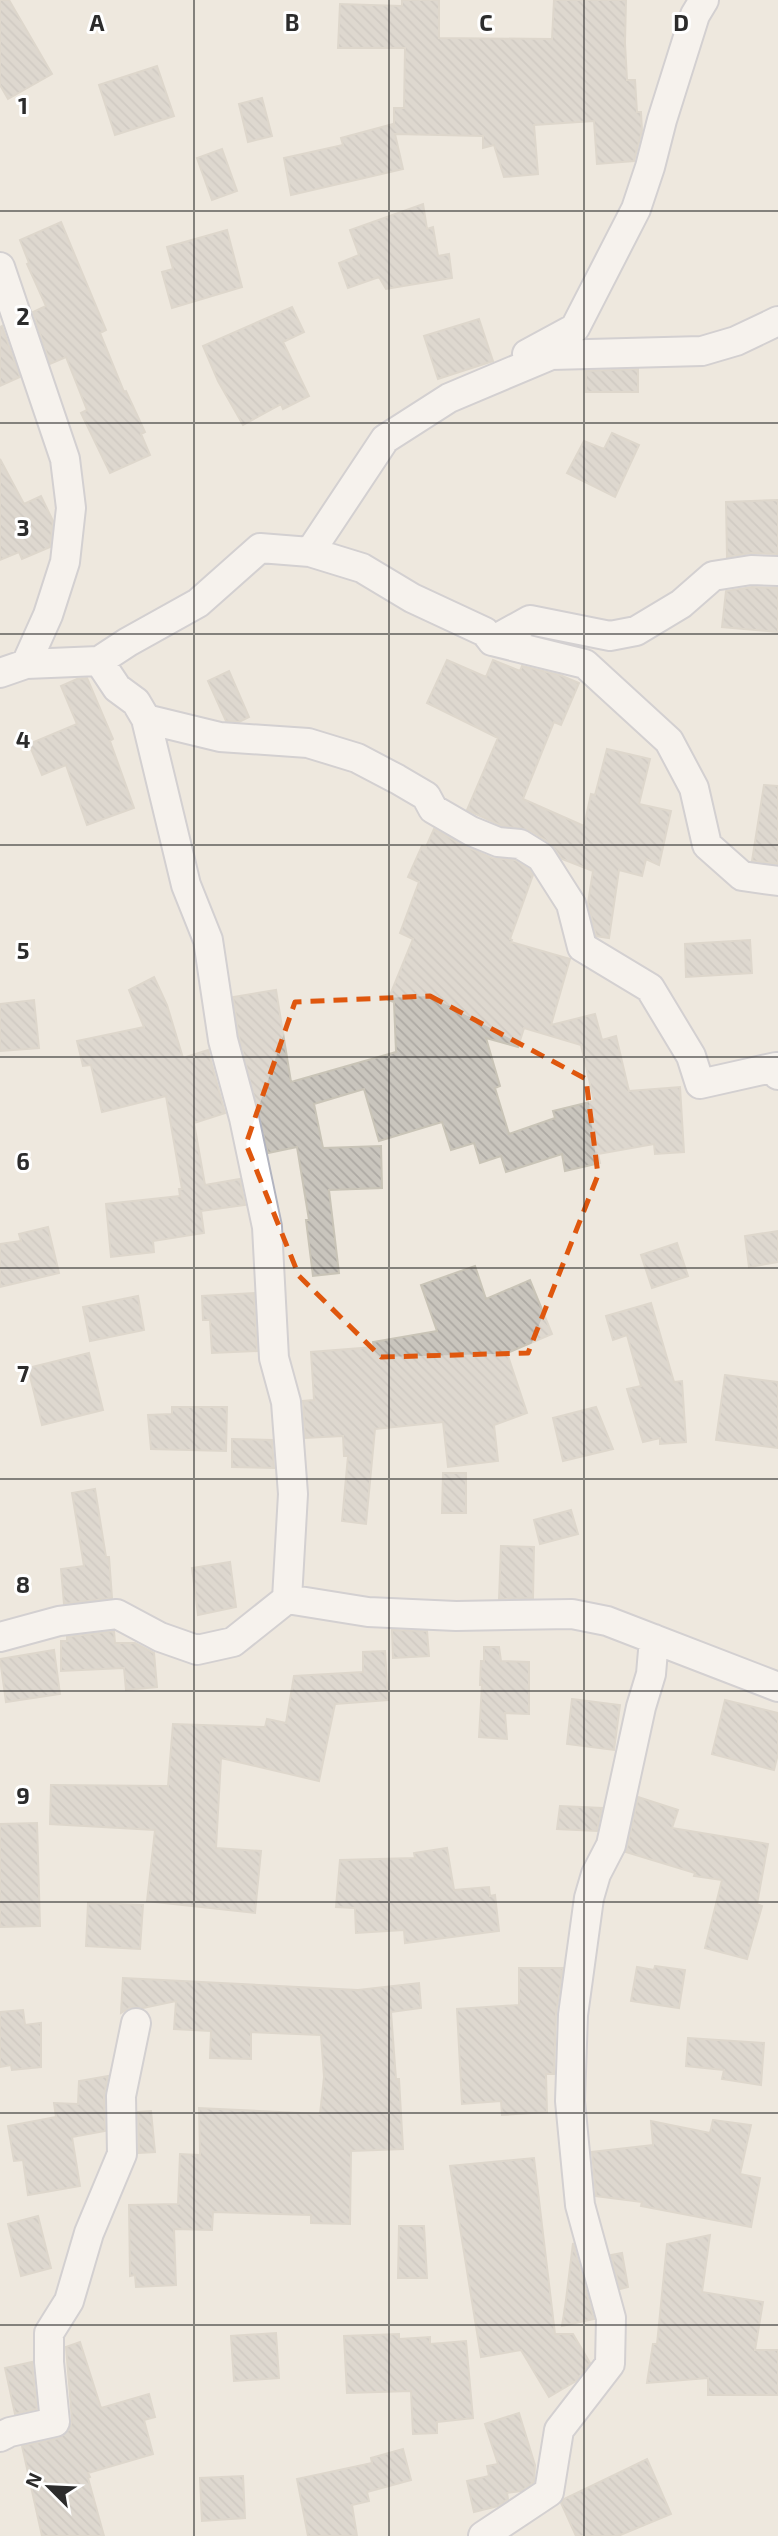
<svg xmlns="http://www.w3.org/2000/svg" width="778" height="2536" font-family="'Exo 2',sans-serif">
	<defs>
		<pattern id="building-back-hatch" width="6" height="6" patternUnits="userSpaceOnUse" patternTransform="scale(1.75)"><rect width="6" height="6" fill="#c9c5bd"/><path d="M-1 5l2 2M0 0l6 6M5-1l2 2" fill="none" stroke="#ada9a3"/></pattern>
	</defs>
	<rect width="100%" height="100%" fill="#eee8de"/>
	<path fill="url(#building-back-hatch)" stroke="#c9c4b7" stroke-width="2" fill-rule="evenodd" d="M 0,0 L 9,0 L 52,74 L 8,99 L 0,85 Z
		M 402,0 L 439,0 L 439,38 L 552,39 L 554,0 L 626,0 L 625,43 L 627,80 L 635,80 L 637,112 L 641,112 L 642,131 L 634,161 L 597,164 L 594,121 L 534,125 L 538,174 L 504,177 L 494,145 L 483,148 L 483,136 L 395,134 L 403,169 L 291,195 L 284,158 L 343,145 L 341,138 L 393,124 L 394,128 L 394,108 L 404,108 L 405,48 L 338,48 L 340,4 L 402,6 Z
		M 157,66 L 174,116 L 115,135 L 99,85 Z
		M 262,98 L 272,136 L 248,142 L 239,104 Z
		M 222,149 L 237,191 L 212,200 L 197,158 Z
		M 423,204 L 427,229 L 433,227 L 438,256 L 449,254 L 452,278 L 386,289 L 379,277 L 348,288 L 339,263 L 359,255 L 350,230 Z
		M 61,222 L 106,330 L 100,333 L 124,392 L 126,391 L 145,432 L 141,434 L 150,455 L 110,473 L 81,413 L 87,410 L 66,357 L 50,364 L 33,312 L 46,306 L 27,264 L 29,263 L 20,240 Z
		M 227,230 L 242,287 L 172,308 L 162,272 L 173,269 L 167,247 Z
		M 292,307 L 304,332 L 283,342 L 309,396 L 283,409 L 281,404 L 243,425 L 218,381 L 203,346 Z
		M 479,319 L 493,361 L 438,379 L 424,336 Z
		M 2,326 L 20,377 L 0,386 L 0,327 Z
		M 638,369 L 638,392 L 586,392 L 586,371 Z
		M 612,433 L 639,445 L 615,497 L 567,473 L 584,441 L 604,449 Z
		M 0,459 L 24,504 L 41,496 L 53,521 L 50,547 L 22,559 L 19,552 L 0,560 Z
		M 778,500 L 778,554 L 751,553 L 727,557 L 726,502 Z
		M 752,587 L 778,588 L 778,632 L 722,627 L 726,591 Z
		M 447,660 L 486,677 L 493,660 L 520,671 L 522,666 L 560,675 L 579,683 L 561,725 L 554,722 L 523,799 L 584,826 L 591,794 L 595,795 L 607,749 L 650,759 L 639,804 L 671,811 L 659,865 L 646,859 L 642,876 L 619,870 L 609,938 L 596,936 L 588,903 L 593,871 L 562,859 L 550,843 L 529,830 L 502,826 L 467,810 L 498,738 L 427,703 Z
		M 229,671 L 249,717 L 239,722 L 226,721 L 208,681 Z
		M 87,678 L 113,739 L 110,741 L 134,808 L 87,825 L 66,765 L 42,775 L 29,744 L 77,724 L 61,686 L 77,679 Z
		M 764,785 L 778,786 L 778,864 L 752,861 Z
		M 434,829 L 465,846 L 492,858 L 515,860 L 529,869 L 533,875 L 510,939 L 512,940 L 511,942 L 570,959 L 551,1025 L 595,1014 L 602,1040 L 616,1036 L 629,1091 L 680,1087 L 684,1152 L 655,1154 L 654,1144 L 598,1154 L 600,1163 L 565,1171 L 562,1154 L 506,1172 L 501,1156 L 480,1163 L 474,1143 L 451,1150 L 442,1122 L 379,1141 L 364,1089 L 314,1104 L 323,1148 L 381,1146 L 382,1188 L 329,1190 L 339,1273 L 313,1276 L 306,1220 L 309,1220 L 297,1147 L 268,1153 L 239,1037 L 233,997 L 276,990 L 291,1082 L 396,1052 L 394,1002 L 388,1000 L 413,939 L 400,933 L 419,882 L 408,877 L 422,846 L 426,847 ZM 524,1028 L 581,1045 L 594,1101 L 553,1111 L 555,1118 L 509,1134 L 495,1088 L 500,1086 L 486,1038 L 518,1047 Z
		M 750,940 L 752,973 L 686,977 L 685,944 Z
		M 154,977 L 167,1005 L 183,1058 L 208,1050 L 225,1113 L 194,1123 L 205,1185 L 240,1179 L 245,1205 L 201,1211 L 204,1233 L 153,1241 L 154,1252 L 111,1257 L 106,1204 L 180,1196 L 179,1189 L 182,1189 L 166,1096 L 102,1112 L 91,1065 L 83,1066 L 77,1041 L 144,1027 L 129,990 Z
		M 34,1000 L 39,1048 L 0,1051 L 0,1004 Z
		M 48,1227 L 59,1273 L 0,1287 L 0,1244 L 21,1241 L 19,1234 Z
		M 778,1231 L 778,1262 L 749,1267 L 745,1236 Z
		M 677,1243 L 688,1276 L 652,1288 L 641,1255 Z
		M 475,1266 L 486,1299 L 530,1280 L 552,1334 L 507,1353 L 527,1413 L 494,1425 L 498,1461 L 448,1467 L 443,1422 L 375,1429 L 366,1524 L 342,1521 L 348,1456 L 344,1456 L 343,1436 L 305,1438 L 303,1401 L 314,1400 L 311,1352 L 374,1347 L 373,1342 L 437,1331 L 421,1285 Z
		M 254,1293 L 257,1351 L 212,1353 L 210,1320 L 203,1320 L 202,1296 Z
		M 138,1296 L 144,1330 L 90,1341 L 83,1307 Z
		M 651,1303 L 674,1382 L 682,1381 L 686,1442 L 660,1444 L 660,1438 L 643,1442 L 627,1389 L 641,1386 L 627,1335 L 613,1340 L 606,1316 Z
		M 89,1353 L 103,1410 L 42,1425 L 28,1368 Z
		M 725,1375 L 778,1382 L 778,1448 L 716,1440 Z
		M 172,1407 L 227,1407 L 226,1451 L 151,1449 L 148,1415 L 172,1414 Z
		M 596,1407 L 613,1449 L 563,1461 L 553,1418 Z
		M 232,1439 L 272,1440 L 274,1468 L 232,1467 Z
		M 443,1473 L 466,1473 L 466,1513 L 442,1513 Z
		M 95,1489 L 106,1557 L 109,1557 L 112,1598 L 64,1604 L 61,1569 L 84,1566 L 72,1493 Z
		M 571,1510 L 578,1534 L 540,1544 L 534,1520 Z
		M 501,1546 L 534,1547 L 533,1598 L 499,1599 Z
		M 230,1562 L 236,1607 L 198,1615 L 192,1568 Z
		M 392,1630 L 427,1631 L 429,1656 L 393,1658 Z
		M 114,1631 L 115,1643 L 135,1643 L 154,1653 L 157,1687 L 126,1690 L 124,1668 L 61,1671 L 61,1641 L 67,1641 L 67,1637 Z
		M 484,1647 L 499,1647 L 501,1661 L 529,1662 L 529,1714 L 505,1713 L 507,1739 L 479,1737 L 482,1685 L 480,1685 L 481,1661 L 484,1661 Z
		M 54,1650 L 60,1694 L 6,1702 L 0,1659 Z
		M 385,1651 L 388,1700 L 335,1704 L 319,1781 L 221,1758 L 216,1848 L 261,1851 L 255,1913 L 147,1901 L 155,1830 L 50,1824 L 51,1785 L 168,1786 L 173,1724 L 265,1727 L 267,1719 L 286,1723 L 294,1676 L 363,1672 L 363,1652 Z
		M 572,1699 L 620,1705 L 614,1750 L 567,1744 Z
		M 725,1700 L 778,1713 L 778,1754 L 774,1770 L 712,1754 Z
		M 638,1797 L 678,1810 L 672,1828 L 768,1844 L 757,1904 L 762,1906 L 747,1959 L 705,1948 L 722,1880 L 694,1876 L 695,1873 L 626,1852 Z
		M 560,1806 L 602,1808 L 597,1831 L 557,1829 Z
		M 37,1823 L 40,1926 L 0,1927 L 0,1824 Z
		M 447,1848 L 454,1890 L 489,1887 L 490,1896 L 495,1895 L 499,1931 L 405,1943 L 404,1930 L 356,1933 L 355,1908 L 336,1907 L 340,1860 L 415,1858 L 414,1853 Z
		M 88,1903 L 143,1905 L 140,1949 L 86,1946 Z
		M 655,1966 L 685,1970 L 679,2008 L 631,2001 L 637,1967 L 654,1970 Z
		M 519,1968 L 563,1968 L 556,2014 L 554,2074 L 546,2074 L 547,2112 L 502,2115 L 501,2101 L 462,2104 L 457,2009 L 519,2005 Z
		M 123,1978 L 358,1990 L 419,1983 L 421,2008 L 391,2012 L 396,2079 L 399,2079 L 403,2149 L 351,2151 L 350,2224 L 311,2223 L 311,2215 L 213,2212 L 212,2230 L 174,2229 L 176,2285 L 136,2287 L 135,2275 L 130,2276 L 129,2205 L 178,2204 L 180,2154 L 200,2155 L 199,2108 L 320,2114 L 324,2077 L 321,2035 L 251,2032 L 251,2059 L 210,2058 L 211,2031 L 174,2029 L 176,2001 L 143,2008 L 131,2007 L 121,2013 Z
		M 23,2010 L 25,2025 L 41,2023 L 41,2067 L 12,2070 L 11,2065 L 0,2067 L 0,2012 Z
		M 688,2038 L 764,2043 L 761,2085 L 722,2079 L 724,2070 L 686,2066 Z
		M 108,2076 L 104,2096 L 105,2131 L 72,2137 L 80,2186 L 28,2195 L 23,2160 L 14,2161 L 8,2126 L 56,2117 L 54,2103 L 78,2104 L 79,2081 Z
		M 151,2111 L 155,2152 L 139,2153 L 138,2112 Z
		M 713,2120 L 751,2125 L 740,2174 L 760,2178 L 751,2227 L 641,2206 L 642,2202 L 596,2196 L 592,2152 L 653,2145 L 651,2121 L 710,2133 Z
		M 534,2158 L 555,2334 L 573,2334 L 590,2363 L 576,2381 L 549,2397 L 521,2350 L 481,2357 L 450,2166 Z
		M 38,2216 L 51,2268 L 21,2276 L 8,2224 Z
		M 399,2226 L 424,2226 L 427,2278 L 398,2278 Z
		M 710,2235 L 702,2292 L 763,2302 L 755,2350 L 778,2350 L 778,2395 L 708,2395 L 708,2378 L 647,2383 L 653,2344 L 657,2344 L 667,2244 Z
		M 573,2243 L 594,2319 L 562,2326 L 566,2300 Z
		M 622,2253 L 628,2287 L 620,2289 L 611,2255 Z
		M 276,2333 L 279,2378 L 234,2381 L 231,2336 Z
		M 399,2334 L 399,2339 L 430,2337 L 430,2344 L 466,2341 L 473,2418 L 437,2422 L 437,2433 L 413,2434 L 411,2391 L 347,2393 L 344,2336 Z
		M 80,2342 L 101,2408 L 149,2394 L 155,2417 L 144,2420 L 153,2454 L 88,2473 L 90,2477 L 88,2478 L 104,2536 L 42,2536 L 22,2446 L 59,2438 L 70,2429 L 72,2420 L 66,2347 Z
		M 32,2362 L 37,2409 L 15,2414 L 5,2368 Z
		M 519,2413 L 535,2465 L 534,2482 L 521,2491 L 507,2493 L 508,2499 L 498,2506 L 474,2512 L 467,2481 L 489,2476 L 487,2466 L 498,2464 L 485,2424 Z
		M 403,2449 L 411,2480 L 367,2492 L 369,2501 L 352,2505 L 357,2536 L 308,2536 L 297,2479 L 372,2463 L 371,2458 Z
		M 647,2459 L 671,2514 L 618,2536 L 576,2536 L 561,2503 L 564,2499 Z
		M 243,2476 L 245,2518 L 202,2521 L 200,2478 Z"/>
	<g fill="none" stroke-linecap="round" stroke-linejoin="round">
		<defs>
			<path id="street" d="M 0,267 L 65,459 L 71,508 L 65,562 L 48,615 L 26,664
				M 527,354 L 575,328 L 636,209 L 650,167 L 662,120 L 695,15 L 704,0
				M 310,552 L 362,568 L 412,598 L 485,632 L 492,641 L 585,664 L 669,741 L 694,788 L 707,845 L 742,876 L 778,881
				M 492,641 L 530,620 L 610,636 L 636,631 L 681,604 L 713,576 L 751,570 L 778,571
				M 0,673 L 26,664 L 99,661 L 128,642 L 198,603 L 260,548 L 310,552 L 385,439 L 449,398 L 551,355 L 702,351 L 736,341 L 778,321
				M 146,719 L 220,737 L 308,743 L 357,758 L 397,779 L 426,796 L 433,809 L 471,831 L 498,842 L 520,844 L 541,857 L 571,904 L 582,947 L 650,988 L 691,1056 L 700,1084 L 776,1067 L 778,1075
				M 287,1599 L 368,1612 L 456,1616 L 572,1614 L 607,1621 L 778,1687
				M 0,1637 L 59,1621 L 117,1614 L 160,1637 L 197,1650 L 233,1642 L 287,1599 L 293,1494 L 286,1402 L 274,1358 L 267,1227 L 244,1118 L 223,1040 L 208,940 L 186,885 L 146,719 L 136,702 L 117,688 L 99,661
				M 0,2437 L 10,2432 L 55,2422 L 49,2362 L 49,2333 L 69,2301 L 89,2233 L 122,2154 L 121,2096 L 136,2023
				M 483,2536 L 549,2492 L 559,2430 L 610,2364 L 611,2318 L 580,2205 L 570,2101 L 573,2015 L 589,1898 L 596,1874 L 611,1845 L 641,1707 L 651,1674 L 654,1639"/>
		</defs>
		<use href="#street" stroke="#b2b4c0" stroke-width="32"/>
		<use href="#street" stroke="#fff" stroke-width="28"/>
	</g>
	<path d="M0 0H778V2536H0ZM 430,996 L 586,1079 L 598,1175 L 528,1353 L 381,1357 L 299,1276 L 246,1144 L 295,1002 Z" fill="#eee8de" fill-opacity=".55" fill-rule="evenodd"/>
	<path fill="none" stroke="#df570e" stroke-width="5" stroke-dasharray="14 9" stroke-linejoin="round" d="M 430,996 L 586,1079 L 598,1175 L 528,1353 L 381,1357 L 299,1276 L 246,1144 L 295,1002 Z"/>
	<path fill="none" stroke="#2c2c2c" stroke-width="2" stroke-opacity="0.55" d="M 194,0 L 194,2536M 389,0 L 389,2536M 584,0 L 584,2536M 0,211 L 778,211M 0,423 L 778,423M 0,634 L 778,634M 0,845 L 778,845M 0,1057 L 778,1057M 0,1268 L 778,1268M 0,1479 L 778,1479M 0,1691 L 778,1691M 0,1902 L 778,1902M 0,2113 L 778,2113M 0,2325 L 778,2325"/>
	<g font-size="23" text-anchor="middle" font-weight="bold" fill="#2c2c2c" stroke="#fff" stroke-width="6" stroke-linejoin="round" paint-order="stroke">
		<text x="97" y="31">A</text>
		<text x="292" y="31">B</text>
		<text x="486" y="31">C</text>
		<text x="681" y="31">D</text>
		<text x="23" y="114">1</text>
		<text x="23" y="325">2</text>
		<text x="23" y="536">3</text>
		<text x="23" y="748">4</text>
		<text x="23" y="959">5</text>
		<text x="23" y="1170">6</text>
		<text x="23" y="1382">7</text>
		<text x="23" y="1593">8</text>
		<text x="23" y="1804">9</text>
	</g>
	<g transform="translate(49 2487) rotate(294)" stroke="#ffffff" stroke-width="5" paint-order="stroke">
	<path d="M0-5L12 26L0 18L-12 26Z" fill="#2c2c2c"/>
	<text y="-10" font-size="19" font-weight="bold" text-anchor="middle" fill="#2c2c2c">N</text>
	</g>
</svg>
